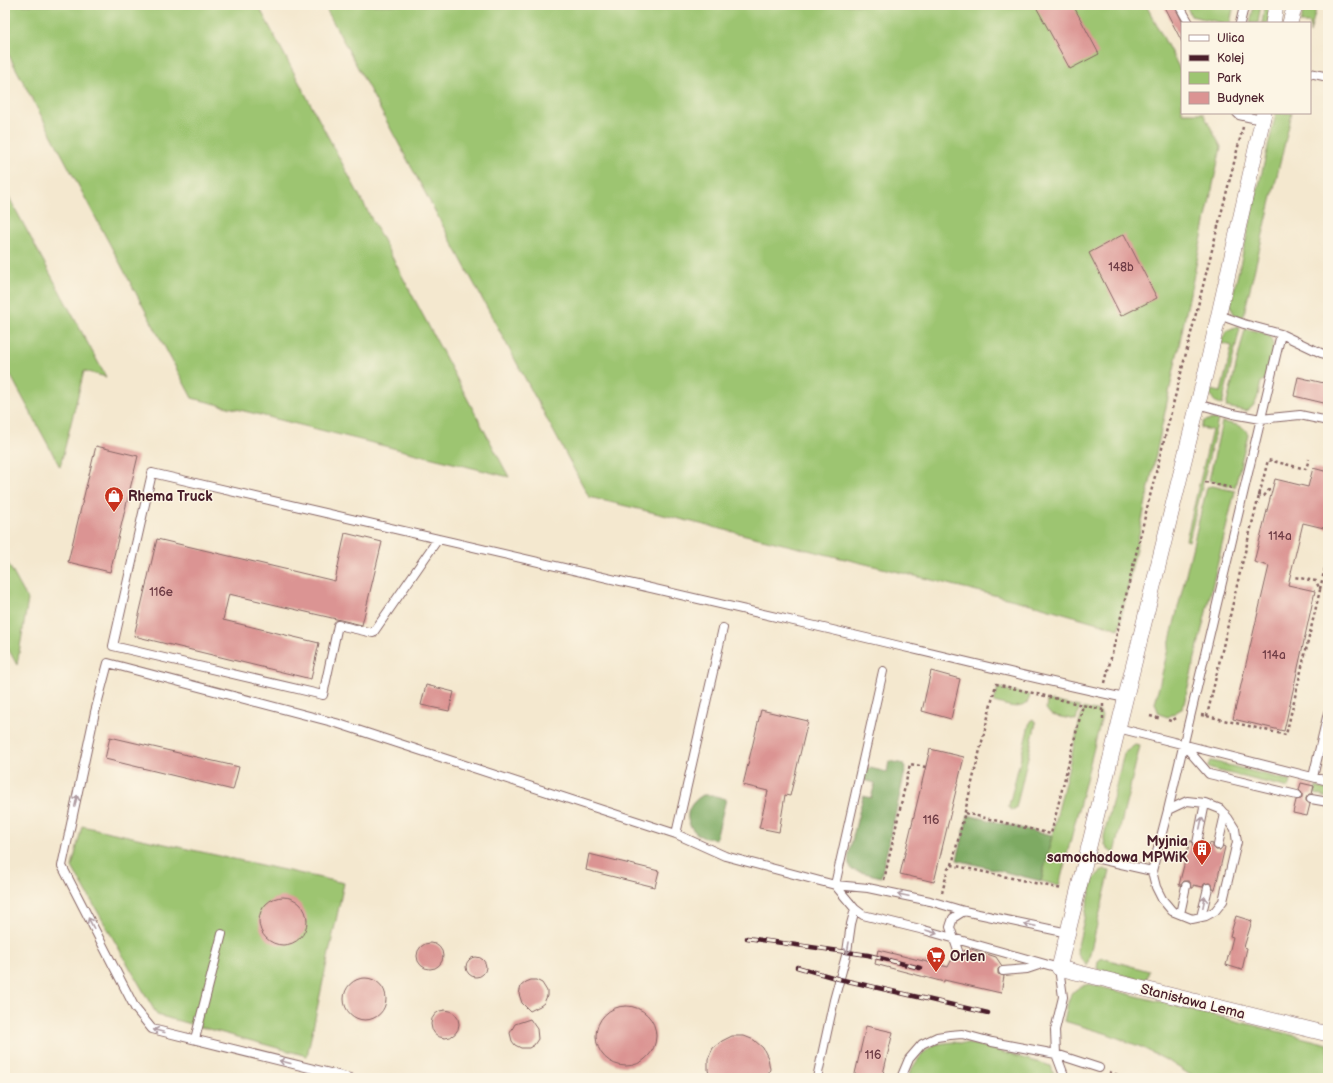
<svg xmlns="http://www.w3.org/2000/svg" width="1333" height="1083" font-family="'Balsamiq Sans',sans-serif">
	<rect width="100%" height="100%" fill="#fcf5e5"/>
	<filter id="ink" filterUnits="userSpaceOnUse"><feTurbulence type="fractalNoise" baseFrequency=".025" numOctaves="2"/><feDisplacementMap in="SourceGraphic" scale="8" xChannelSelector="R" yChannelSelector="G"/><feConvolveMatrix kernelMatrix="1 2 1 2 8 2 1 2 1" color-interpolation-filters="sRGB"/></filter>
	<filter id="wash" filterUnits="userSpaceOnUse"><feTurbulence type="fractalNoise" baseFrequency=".012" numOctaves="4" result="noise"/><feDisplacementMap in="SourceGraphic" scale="16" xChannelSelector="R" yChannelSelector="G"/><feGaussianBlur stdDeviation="0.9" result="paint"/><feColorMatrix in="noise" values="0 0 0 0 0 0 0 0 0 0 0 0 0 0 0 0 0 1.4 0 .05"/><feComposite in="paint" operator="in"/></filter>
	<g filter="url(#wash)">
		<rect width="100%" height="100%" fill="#f4e8cf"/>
		<path fill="#9dc571" stroke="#74724e" d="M 5,5 L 258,5 L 509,477 L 192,398 L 5,48 Z
			M 324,5 L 1146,5 L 1182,73 L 1182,113 L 1203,113 L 1221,147 L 1119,629 L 1039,606 L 589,497 Z
			M 1186,5 L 1234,5 L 1230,23 L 1223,23 L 1191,16 Z
			M 1254,5 L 1261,5 L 1258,23 L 1250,23 Z
			M 1265,5 L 1270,5 L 1268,23 L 1262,23 Z
			M 1305,5 L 1317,5 L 1310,33 L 1310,23 L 1300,23 Z
			M 1276,113 L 1292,113 L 1243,318 L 1234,314 L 1231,307 L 1231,303 Z
			M 5,190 L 106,377 L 84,371 L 60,467 L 5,365 Z
			M 1236,327 L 1240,328 L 1222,405 C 1214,402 1210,398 1210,390 L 1221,392 L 1232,346 L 1221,343 C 1223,335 1227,329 1236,327 Z
			M 1245,329 C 1251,330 1258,331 1264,333 C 1281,340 1270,365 1268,377 L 1261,382 C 1258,394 1258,406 1246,411 L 1226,407 Z
			M 1214,419 L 1218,420 L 1189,541 L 1186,540 L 1212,430 L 1201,428 L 1204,421 Z
			M 1222,422 C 1231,424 1244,424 1248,434 L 1235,487 L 1209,480 Z
			M 1212,486 L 1235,491 L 1183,708 L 1168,717 L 1159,714 L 1155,703 L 1207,487 Z
			M 5,558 L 28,600 L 17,665 L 5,643 Z
			M 998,688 L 1030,695 C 1027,714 1006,705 994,702 Z
			M 1047,700 L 1080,707 L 1076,720 L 1051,715 L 1046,709 Z
			M 1083,708 L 1100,712 L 1102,716 L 1059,886 L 1041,881 Z
			M 1033,719 L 1036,723 L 1016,808 L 1012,810 L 1009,808 L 1009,805 L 1030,721 Z
			M 1135,745 L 1140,746 L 1114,853 C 1106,850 1104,845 1104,836 L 1124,753 Z
			M 1210,761 L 1212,761 L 1291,781 L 1289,788 L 1211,769 L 1208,767 L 1208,765 Z
			M 1316,787 L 1328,790 L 1328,798 L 1315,794 Z
			M 82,826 L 344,883 L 307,1056 L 157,1015 L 72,867 Z
			M 1105,870 L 1110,871 L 1087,966 L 1079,956 L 1077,950 L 1093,880 L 1100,872 Z
			M 1102,958 L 1149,971 L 1147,978 L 1143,980 L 1097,969 L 1098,961 Z
			M 1089,984 L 1328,1044 L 1328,1078 L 1195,1078 L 1170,1062 L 1141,1047 L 1108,1034 L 1064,1021 C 1069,1001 1066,990 1089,984 Z
			M 953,1042 L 977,1045 L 1051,1066 L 1055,1078 L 907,1078 C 913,1066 923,1049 937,1044 C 942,1043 948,1043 953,1042 Z"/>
		<path fill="#7eaa63" stroke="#646447" d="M 889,761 L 904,764 L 906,767 L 881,877 L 852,870 C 848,865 848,859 849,853 L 863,796 L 871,798 L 875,783 L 863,780 L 865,772 L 867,769 L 870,768 L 887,772 Z
			M 703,795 L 712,795 L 726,799 L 716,839 C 712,838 705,838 700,836 C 697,834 693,830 691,827 C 683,814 691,802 703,795 Z
			M 968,815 L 1052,836 L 1041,881 L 957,860 Z"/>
		<g id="blocks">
			<path fill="#db9493" d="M 1035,5 L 1073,5 L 1099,54 L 1070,69 Z
				M 1163,5 L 1174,5 L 1183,23 L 1182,42 Z
				M 1124,234 L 1157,298 L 1121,316 L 1089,253 Z
				M 1298,377 L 1328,384 L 1328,404 L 1294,396 Z
				M 96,446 L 138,456 L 110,572 L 68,562 Z
				M 1313,468 L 1328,472 L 1328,529 L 1303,523 L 1288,585 L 1315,591 L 1284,731 L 1233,719 L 1269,566 L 1254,562 L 1275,479 L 1308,487 Z
				M 345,533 L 382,542 L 362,625 L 229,594 L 223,620 L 319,643 L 311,679 L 134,636 L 157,539 L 335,581 Z
				M 931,671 L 960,679 L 951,719 L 922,711 Z
				M 426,685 L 454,692 L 449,711 L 421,705 Z
				M 761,710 L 808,721 L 790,796 L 785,795 L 779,832 L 759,828 L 768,791 L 743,785 Z
				M 110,737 L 239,767 L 233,790 L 105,759 Z
				M 930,749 L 964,757 L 934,882 L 900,874 Z
				M 1301,783 L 1314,786 L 1312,794 L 1309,794 L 1306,798 L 1306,801 L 1310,804 L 1307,816 L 1293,813 L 1296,800 L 1301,799 L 1302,797 L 1302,793 L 1299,790 Z
				M 1190,841 L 1192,841 L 1193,847 L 1196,848 L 1201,847 L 1202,844 L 1208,845 L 1209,843 L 1213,844 L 1213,847 L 1216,850 L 1220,850 L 1223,846 L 1225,847 L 1215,890 L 1213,889 L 1212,884 L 1209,883 L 1204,884 L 1203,887 L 1193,885 L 1193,888 L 1191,888 L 1190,882 L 1188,881 L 1184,881 L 1181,885 L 1179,885 Z
				M 589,854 L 659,871 L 655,887 L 586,870 Z
				M259 921a24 24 0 1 1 48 0a24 24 0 1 1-48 0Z
				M 1236,916 L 1252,921 L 1244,947 L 1247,948 L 1242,970 L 1226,965 L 1233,937 L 1230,936 Z
				M417 956a13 13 0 1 1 26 0a13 13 0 1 1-26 0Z
				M 971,949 L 996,957 L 1002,966 L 998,969 L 998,974 L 1004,976 L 1001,993 L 944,980 L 944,982 L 875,964 L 878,950 L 948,967 L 951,961 L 955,958 L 958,959 L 961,959 L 964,955 L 964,951 Z
				M466 967a10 10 0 1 1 20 0a10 10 0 1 1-20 0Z
				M344 999a21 21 0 1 1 42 0a21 21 0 1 1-42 0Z
				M 531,980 L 536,980 L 542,983 L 547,991 L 547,996 L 544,1003 L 540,1006 L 530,1011 L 522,1003 L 519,994 L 521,986 L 526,982 Z
				M596 1036a30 30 0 1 1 60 0a30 30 0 1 1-60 0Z
				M431 1024a14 14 0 1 1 28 0a14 14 0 1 1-28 0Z
				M 530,1019 L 537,1029 L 538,1039 L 534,1045 L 529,1048 L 521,1048 L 515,1045 L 512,1041 L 510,1033 L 515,1024 Z
				M 866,1026 L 893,1032 L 882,1078 L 854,1078 Z
				M 732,1036 L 744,1036 L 754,1040 L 763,1048 L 768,1058 L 770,1069 L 767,1078 L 710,1078 L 708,1070 L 708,1059 L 713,1048 L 722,1041 Z"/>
		</g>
	</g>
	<g filter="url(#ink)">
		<use href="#blocks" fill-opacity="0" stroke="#866564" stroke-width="1"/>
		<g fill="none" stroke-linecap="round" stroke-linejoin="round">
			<defs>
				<path id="lane" d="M 1179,5 L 1189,23
					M 1240,23 L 1243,11 L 1247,5
					M 1310,73 L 1328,77
					M 1237,113 L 1239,115 L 1262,120
					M 1219,315 L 1244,324 L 1281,334 L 1321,353 L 1328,355
					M 1197,404 L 1233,414 L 1261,419 L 1300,415 L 1328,421
					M 438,539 L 373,633 L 338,625 L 323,695 L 113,646 L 152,473 C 368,522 583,572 798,622 C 907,647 1016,675 1125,698
					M 1118,728 L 1328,781
					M 1183,744 L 1209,774 L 1297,795
					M 1313,777 L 1328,713
					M 1311,799 L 1328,802
					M 1168,810 L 1281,334
					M 676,834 L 723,628
					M 1197,843 L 1205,803
					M 1218,845 L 1225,814
					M 1086,856 L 1152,871 L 1168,810 L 1187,801 L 1205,803 L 1220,809 L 1228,818 L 1235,829 L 1237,842 L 1223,901 L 1215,911 L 1206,916 L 1192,919 L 1172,911 L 1162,899 L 1156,887 L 1152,871
					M 835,885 L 855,909 L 863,915 L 924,930 L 1059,968 L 1063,997 L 1055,1030 L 1056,1054 L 1065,1078
					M 835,885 L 883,671
					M 1180,914 L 1186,886
					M 1201,917 L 1208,888
					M 959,954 L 950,927 L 953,918 L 964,911
					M 1003,971 L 1027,969 L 1042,964
					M 195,1039 L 222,934
					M 350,1078 L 152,1029 L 135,1008 L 62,866 L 95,712 L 108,663 L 336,723 L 676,834 L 725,856 L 835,885 L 868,888 L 930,901 L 964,911 L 1068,933
					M 817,1078 L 834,1000 L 847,952 L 851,924 L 855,909
					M 901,1078 L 909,1059 L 922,1044 L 937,1037 L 950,1035 L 962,1034 L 992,1042 L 1056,1054 L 1099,1068"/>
				<path id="street" d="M 1273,23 L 1276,5
					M 1290,23 L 1295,5
					M 1264,113 L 1207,367 L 1059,968 L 1328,1034"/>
			</defs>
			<use href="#lane" stroke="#866564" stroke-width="10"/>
			<use href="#street" stroke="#866564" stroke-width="16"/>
			<path stroke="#866564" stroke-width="2.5" stroke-dasharray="3 3" stroke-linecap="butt" d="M 1205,482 L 1232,488
				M 1258,495 L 1264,496 L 1269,490 L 1272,490
				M 1320,589 L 1328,555
				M 1105,683 L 1148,504 L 1243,127
				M 1103,704 L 1103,719
				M 1201,715 L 1207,716 L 1241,568 L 1268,460 L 1306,469 L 1309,459
				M 1150,716 L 1161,719
				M 1207,716 L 1286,735 L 1320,590 L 1316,581 L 1294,577
				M 1168,720 L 1171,721 L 1178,717
				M 965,813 L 1051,834 L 1083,705
				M 952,865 L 996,684 L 1103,710
				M 884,880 L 910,764 L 926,767
				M 942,893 L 948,869 L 952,865 L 1062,889
				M 1109,1072 L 1126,1078"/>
			<use href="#lane" stroke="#fff" stroke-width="8"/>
			<use href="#street" stroke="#fff" stroke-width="15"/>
			<defs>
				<path id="rail" d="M 747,938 L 868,955 L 920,968
					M 797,967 L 839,979 L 988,1013"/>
			</defs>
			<use href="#rail" stroke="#4a1f2b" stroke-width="4.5"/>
			<use href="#rail" stroke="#fcf5e5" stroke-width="3" stroke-dasharray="9" stroke-linecap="butt"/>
		</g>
		<defs><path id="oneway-shaft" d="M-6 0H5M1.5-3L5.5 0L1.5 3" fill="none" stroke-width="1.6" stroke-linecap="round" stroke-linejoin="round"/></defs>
		<g stroke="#ae9aa0">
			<use href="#oneway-shaft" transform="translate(76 801) rotate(-78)"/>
			<use href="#oneway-shaft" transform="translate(1201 823) rotate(-78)"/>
			<use href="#oneway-shaft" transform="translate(903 895) rotate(-168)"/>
			<use href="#oneway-shaft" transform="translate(1204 902) rotate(-78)"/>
			<use href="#oneway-shaft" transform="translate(91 923) rotate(-117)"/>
			<use href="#oneway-shaft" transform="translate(1030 925) rotate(-168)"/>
			<use href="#oneway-shaft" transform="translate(932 932) rotate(16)"/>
			<use href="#oneway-shaft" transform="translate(848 948) rotate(100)"/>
			<use href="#oneway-shaft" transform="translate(159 1031) rotate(-166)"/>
			<use href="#oneway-shaft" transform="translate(285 1062) rotate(-166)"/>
		</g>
	</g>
	<defs>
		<symbol id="shop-pin" viewBox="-11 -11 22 30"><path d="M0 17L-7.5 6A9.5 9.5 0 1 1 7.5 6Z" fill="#c8321e" stroke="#fcf5e5"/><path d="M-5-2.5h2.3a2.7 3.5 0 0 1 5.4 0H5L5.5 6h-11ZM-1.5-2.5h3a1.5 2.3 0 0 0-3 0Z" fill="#fff"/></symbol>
		<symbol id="building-pin" viewBox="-11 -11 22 30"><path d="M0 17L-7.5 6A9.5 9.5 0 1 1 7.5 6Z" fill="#c8321e" stroke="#fcf5e5"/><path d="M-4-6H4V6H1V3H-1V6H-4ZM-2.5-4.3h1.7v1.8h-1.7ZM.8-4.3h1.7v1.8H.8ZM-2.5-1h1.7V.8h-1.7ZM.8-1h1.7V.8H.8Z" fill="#fff"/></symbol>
		<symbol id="supermarket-pin" viewBox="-11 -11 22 30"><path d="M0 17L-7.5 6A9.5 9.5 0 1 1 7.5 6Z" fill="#c8321e" stroke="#fcf5e5"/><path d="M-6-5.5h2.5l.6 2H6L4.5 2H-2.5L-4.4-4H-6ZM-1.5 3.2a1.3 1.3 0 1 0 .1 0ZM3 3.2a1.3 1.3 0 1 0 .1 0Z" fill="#fff"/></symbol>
	</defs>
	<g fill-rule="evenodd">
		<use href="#shop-pin" x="103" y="485" width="22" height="30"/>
		<use href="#building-pin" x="1191" y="838" width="22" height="30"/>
		<use href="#supermarket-pin" x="925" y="945" width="22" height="30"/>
	</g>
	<g text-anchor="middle" stroke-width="3" stroke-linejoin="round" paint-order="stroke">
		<g font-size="12" fill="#6e3c45">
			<text x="1121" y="271">148b</text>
			<text x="1280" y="540">114a</text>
			<text x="161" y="596">116e</text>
			<text x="1274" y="659">114a</text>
			<text x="931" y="824">116</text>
			<text x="873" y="1059">116</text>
		</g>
		<g font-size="14" font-weight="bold" fill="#4a1f2b" stroke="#fcf5e5" text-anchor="start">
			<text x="128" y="501">Rhema Truck</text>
			<text x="1188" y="846" text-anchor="end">Myjnia<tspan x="1188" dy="16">samochodowa MPWiK</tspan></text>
			<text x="950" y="961">Orlen</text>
		</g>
		<g font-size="14" fill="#4a1f2b" stroke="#fcf5e5">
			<text transform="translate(1193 1001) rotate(14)" y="5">Stanisława Lema</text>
		</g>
	</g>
	<rect width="1333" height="1083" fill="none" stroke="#fcf5e5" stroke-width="20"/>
	<rect x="1181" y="22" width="130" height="92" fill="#fcf5e5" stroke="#b59f9b"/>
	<rect x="1189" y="35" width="20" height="6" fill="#ffffff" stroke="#b59f9b"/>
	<text x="1217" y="42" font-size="12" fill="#4a1f2b">Ulica</text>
	<rect x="1189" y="55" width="20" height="6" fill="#4a1f2b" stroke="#b59f9b"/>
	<text x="1217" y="62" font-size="12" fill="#4a1f2b">Kolej</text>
	<rect x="1189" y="72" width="20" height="12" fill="#9dc571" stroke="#b59f9b"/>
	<text x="1217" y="82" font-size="12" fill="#4a1f2b">Park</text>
	<rect x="1189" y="92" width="20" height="12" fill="#db9493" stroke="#b59f9b"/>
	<text x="1217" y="102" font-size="12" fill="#4a1f2b">Budynek</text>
</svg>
